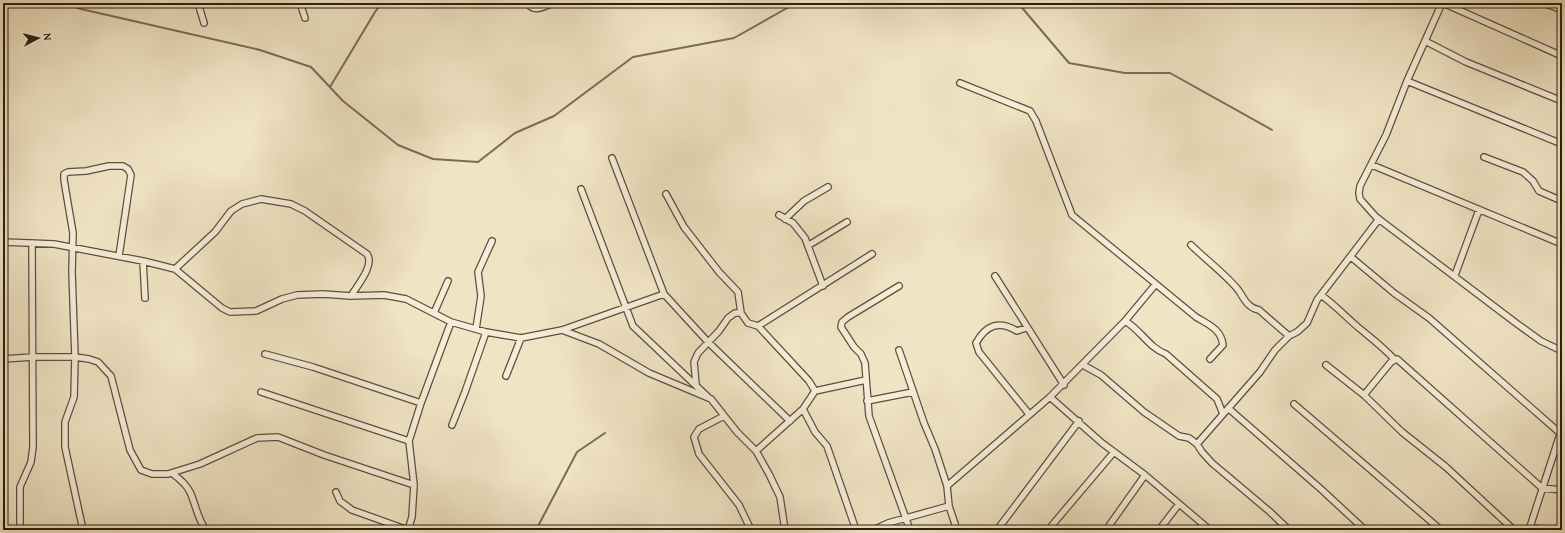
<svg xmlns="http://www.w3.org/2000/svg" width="1565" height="533" font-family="'Gentium Book Plus',serif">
	<rect width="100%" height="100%" fill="#f0e4c4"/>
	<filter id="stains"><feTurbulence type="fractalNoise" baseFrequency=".005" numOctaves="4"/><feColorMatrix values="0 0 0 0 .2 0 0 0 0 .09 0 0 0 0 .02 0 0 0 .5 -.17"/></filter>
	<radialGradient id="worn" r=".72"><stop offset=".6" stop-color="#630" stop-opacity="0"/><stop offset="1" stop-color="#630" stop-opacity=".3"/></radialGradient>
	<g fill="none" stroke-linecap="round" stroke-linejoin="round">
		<path stroke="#796d57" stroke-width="2" d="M 63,3 L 81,9 L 260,50 L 311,67 L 343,101 L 398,145 L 433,159 L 478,162 L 515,133 L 554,116 L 633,57 L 734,38 L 796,3
			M 1018,3 L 1069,63 L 1125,73 L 1170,73 L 1272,130
			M 330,87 L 375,12 L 382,3
			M 536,530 L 577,452 L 605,433"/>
		<defs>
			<path id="minor" d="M 198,3 L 204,23
				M 300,3 L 305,18
				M 527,3 C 534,13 543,7 553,3
				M 1442,3 L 1407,81 L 1386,135 L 1360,186 L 1359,193 L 1360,199 L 1376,217 L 1516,323 L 1541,341 L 1562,351
				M 1443,3 L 1562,56
				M 1544,3 L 1562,10
				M 1425,41 L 1466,62 L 1562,101
				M 1407,81 L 1562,144
				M 960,83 L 1030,111 L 1036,121 L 1072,215 L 1196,317 C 1209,325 1221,329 1223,345 L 1210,359
				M 1484,157 L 1523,172 L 1533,181 L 1539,191 L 1562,201
				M 612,158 L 664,294 L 708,342 L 790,421
				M 1372,165 L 1562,244
				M 581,189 L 633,326 L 709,398
				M 666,194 L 684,227 L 719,272 L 738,292 L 741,313 L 748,323 L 758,326 L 809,381 L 815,391 L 803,409
				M 779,215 L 793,223 L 805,238 L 823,286
				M 785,219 L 804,201 L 828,187
				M 3,242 L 54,244 L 143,261 L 175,269 L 222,308 L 230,312 L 256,311 L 282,299 L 297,295 L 323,294 L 351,296 L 384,295 L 406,299 L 451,322 L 486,332 L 521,338 L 562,330 L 599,344 L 649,373 L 711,399 L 737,432 L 756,451 L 769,474 L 780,497 L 785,530
				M 809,245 L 847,222
				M 1191,245 C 1203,257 1231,279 1239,291 C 1244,299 1248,308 1259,310 L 1289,336
				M 1351,257 L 1394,293 L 1429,318 L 1561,434
				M 143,261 L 145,298
				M 175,269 L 215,232 L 231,211 L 242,204 L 261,199 L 291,204 L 305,211 L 367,254 C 375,265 357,286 351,296
				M 1455,275 L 1479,210
				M 995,276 L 1064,385
				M 1155,285 L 1125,321 L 1050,397 L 1102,443 L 1145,475 L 1210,530
				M 899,286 L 848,317 L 842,322 L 841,327 L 854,347 L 861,354 L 865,363 L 869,416 L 910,530
				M 1321,295 C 1335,305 1346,317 1359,328 C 1371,338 1383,347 1394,359
				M 434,313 L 448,281
				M 1125,321 C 1141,330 1149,348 1166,354 L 1217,399 L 1223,414
				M 758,326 L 872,254
				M 1026,328 L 1017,331 C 999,320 986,325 976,343 L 979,352 L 1029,414
				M 476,329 L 481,296 L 478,272 L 492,241
				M 562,330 L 664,294
				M 899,350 L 924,423 L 935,449 L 947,486 L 949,506 L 957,530
				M 265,354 L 313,367 L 421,403
				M 3,359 L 33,357 L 75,357 L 89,359 L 98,362 L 111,376 L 130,450 L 141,470 L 152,474 L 168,474 L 200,464 L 257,438 L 278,437 L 324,455 L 414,485
				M 1083,365 L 1101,375 L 1144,412 L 1179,436 L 1189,438 L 1197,444 L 1202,452 L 1212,463 L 1269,511 L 1289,530
				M 1326,365 L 1364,395 L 1402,432 L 1446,467 L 1514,530
				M 506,376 L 521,338
				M 696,384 L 694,362 L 698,353 L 719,331 L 728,318 L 735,313 L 741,313
				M 815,391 L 866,380
				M 261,392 L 409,441
				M 1364,395 L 1391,362 L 1397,359 L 1542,488 L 1562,490
				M 867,401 L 913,392
				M 1294,404 L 1441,530
				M 1228,408 L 1322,490 L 1365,530
				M 724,416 L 699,429 L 694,437 L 699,454 L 739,505 L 751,530
				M 452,425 L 465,392 L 486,332
				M 1197,444 L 1260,372 L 1275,350 L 1289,336 L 1297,332 L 1307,323 L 1317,300 L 1379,219
				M 756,451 L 803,409 L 815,432 L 827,446 L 856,530
				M 173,474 C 180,479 186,484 190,492 C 196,505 197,518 206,530
				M 947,486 L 1050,397
				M 336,492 L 340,501 L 352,510 L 408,530
				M 1530,528 L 1552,530
				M 20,530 L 20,487 L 31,462 L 33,447 L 32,243
				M 83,530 L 65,447 L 65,422 L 74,397 L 75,357 L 72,272 L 73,233 L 64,180 L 64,174 L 68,172 L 86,171 L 109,166 L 123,166 L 128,169 L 131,175 L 119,256
				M 408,530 L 412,517 L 414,485 L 409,441 L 421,403 L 451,322
				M 873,530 L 888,523 L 949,506
				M 997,530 L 1079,421
				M 1048,530 L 1114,452
				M 1106,530 L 1145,475
				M 1159,530 L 1179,504
				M 1529,530 L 1562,428"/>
		</defs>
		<use href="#minor" stroke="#5c503d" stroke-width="8"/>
		<use href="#minor" stroke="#f5edd9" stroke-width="5.5"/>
	</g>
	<rect width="1565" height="533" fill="none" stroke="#f0e4c4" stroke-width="16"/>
	<rect x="4" y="4" width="1557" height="525" fill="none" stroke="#2b1e10" stroke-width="2"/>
	<rect x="8" y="8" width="1549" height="517" fill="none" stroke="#2b1e10"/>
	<g transform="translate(38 38) rotate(83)" stroke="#f5edd9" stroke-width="3" paint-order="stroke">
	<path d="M0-3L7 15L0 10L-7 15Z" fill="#2b1e10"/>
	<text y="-6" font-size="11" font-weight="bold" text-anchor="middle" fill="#2b1e10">N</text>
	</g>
	<rect width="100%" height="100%" filter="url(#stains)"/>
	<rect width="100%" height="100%" fill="url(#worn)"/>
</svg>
